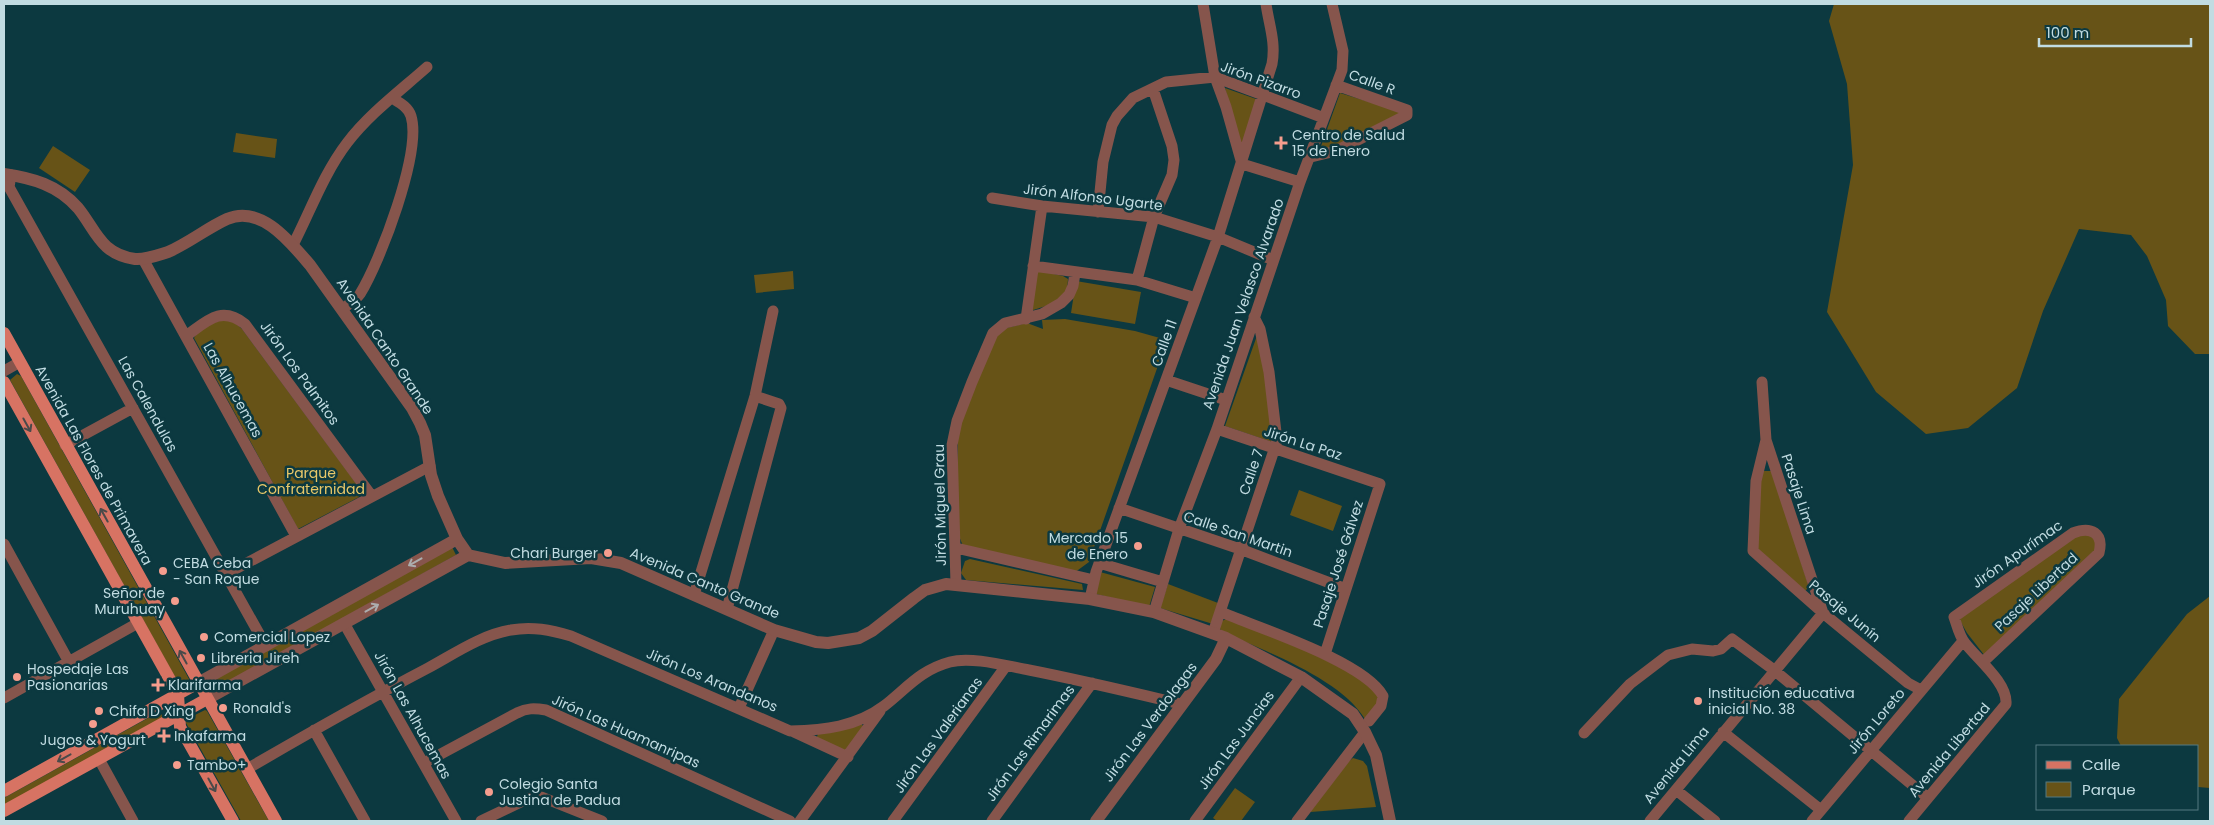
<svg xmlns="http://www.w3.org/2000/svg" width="2214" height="825" font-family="Poppins,sans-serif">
	<rect width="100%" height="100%" fill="#0c3940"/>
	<path fill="#675317" d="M 1834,4 L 2210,4 L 2210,354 L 2195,354 L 2168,326 L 2166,300 L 2147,256 L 2131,235 L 2079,229 L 2043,311 L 2017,388 L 1968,428 L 1926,434 L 1876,392 L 1827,312 L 1853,165 L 1847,84 L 1829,21 Z
		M 1225,88 L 1259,100 L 1243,147 L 1239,144 Z
		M 1340,93 L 1402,112 L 1334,148 L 1320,149 Z
		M 236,133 L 277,139 L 275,158 L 233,152 Z
		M 53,146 L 90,170 L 75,192 L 39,168 Z
		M 1036,270 L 1063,276 L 1068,279 L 1067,293 L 1049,305 L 1030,311 Z
		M 793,271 L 794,289 L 756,293 L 754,275 Z
		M 1076,281 L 1141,292 L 1135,324 L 1071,313 Z
		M 225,319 L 233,321 L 242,329 L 361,490 L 359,497 L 298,529 L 194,338 C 200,327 213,323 225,319 Z
		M 1065,319 L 1135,331 L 1167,340 L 1089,562 L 1074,573 L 963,546 L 957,531 L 958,429 L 989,341 L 1006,328 L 1027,323 L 1043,329 L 1042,320 Z
		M 1259,330 L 1275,443 L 1225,426 Z
		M 17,374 L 21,376 L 189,679 L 189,681 L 180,686 L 10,380 Z
		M 1760,471 L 1772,471 L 1809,587 L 1805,591 L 1755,547 Z
		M 1299,490 L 1342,506 L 1333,531 L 1290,515 Z
		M 2085,533 L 2095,539 L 2095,550 L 1985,656 L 1967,633 L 1958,617 L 2078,534 Z
		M 452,547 L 456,555 L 214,690 L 209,680 Z
		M 970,559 L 1082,584 L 1083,590 L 966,580 L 961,573 L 965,561 Z
		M 1100,572 L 1155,587 L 1149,607 L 1096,594 Z
		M 1168,584 L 1218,603 L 1213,624 L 1160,608 Z
		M 2210,596 L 2210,788 L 2198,787 L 2198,746 L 2121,746 L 2117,738 L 2119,699 L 2187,614 Z
		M 1226,619 C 1261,633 1360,667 1379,697 L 1375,708 L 1365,719 C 1340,678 1264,651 1221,631 L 1219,626 L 1222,621 Z
		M 205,710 L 207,711 L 269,821 L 241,821 L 186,723 L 187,719 Z
		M 159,712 L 164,717 L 4,807 L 4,798 Z
		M 861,723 L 864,728 L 846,751 L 816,739 L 818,734 Z
		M 1353,758 L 1363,761 L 1367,766 L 1376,807 L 1310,812 L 1349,761 Z
		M 1235,788 L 1255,802 L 1241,821 L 1217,821 L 1213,818 Z"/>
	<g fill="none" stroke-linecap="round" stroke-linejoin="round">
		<path stroke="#86554c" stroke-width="11" d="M 1203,4 L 1215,77 L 1226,107 L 1242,164 L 1300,182
			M 1311,157 L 1336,151 L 1407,115 L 1407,110 L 1336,85
			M 11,175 L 9,187 L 266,646
			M 992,198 L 1042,206 L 1154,217 L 1218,237 L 1273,260
			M 1098,212 L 1103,162 L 1112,125 L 1117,116 L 1133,98 L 1166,82 L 1215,77 L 1324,118
			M 293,245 C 310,212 324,173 347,143 C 369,114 400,91 427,67
			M 143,259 L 296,536
			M 1033,266 L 1137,280 L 1196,298
			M 1137,280 L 1154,217 L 1172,175 L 1174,160 L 1172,146 L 1153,89
			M 342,309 C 348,305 356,300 360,294 C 380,262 422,152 411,116 C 408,107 400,103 392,98
			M 1026,319 L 1042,206
			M 186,336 C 207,321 221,305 245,324 L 371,495
			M 4,371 L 20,362
			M 1166,380 L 1226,400
			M 1217,429 L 1380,484 L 1325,654
			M 1766,440 L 1756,481 L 1753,551 L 1823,613 L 1908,683 L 1921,690
			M 65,445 L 133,408
			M 1119,508 L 1240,549 L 1346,589
			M 4,544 L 69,662
			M 956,548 L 1094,580
			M 1099,563 L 1163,582
			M 226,574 L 430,466
			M 956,584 L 952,445 L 957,421 L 972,382 L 993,333 L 1005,323 L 1042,314 L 1061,303 L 1069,295 L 1073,286 L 1075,273
			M 694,595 L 755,396 L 773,311
			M 1090,599 L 1096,572 L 1218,237 L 1272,64 C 1276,42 1269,25 1266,4
			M 727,609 L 781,408 L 779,404 L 755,396
			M 1154,612 L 1179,529 L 1217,429 L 1300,182 L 1342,70 L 1343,51 L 1332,4
			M 1221,612 C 1259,628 1365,662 1383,696 L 1381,706 L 1369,721
			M 344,623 L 456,821
			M 1213,633 L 1277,441 L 1269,372 L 1260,329 L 1254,317
			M 4,698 L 138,623
			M 739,708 L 774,630
			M 314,730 L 365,821
			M 794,732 L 848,757
			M 1723,732 L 1821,810
			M 1584,733 L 1630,684 L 1668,655 L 1692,649 L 1713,651 L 1721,649 L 1732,639 L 1774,670 L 1928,798
			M 99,759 L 133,821
			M 424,763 L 517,713 C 527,708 534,708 546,710 L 790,821
			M 247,769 C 307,734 367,700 428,668 C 454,654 481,635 511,630 C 532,626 551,630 571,636 L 790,731 C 824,730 856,727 884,706 C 906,689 920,670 950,662 C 971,656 1007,666 1029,670 C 1080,680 1130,692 1181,704
			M 1676,790 L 1715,821
			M 481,821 L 531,797 L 539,796 L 602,821
			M 800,821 L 880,711
			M 893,821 L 1006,666
			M 992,821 L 1092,683
			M 1195,821 L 1301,677
			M 1297,821 L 1365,732
			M 1650,821 L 1823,613 L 1766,440 L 1762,382
			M 1812,821 L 1963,641
			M 1909,821 L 2006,704 C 2008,683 1977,659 1965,643 C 1959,636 1957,625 1954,617 L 2073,533 C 2091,526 2104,533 2099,553 L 1983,662"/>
		<path stroke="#86554c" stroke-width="12" d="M 4,174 C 32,178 58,185 78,208 C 96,230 100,254 135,259 C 145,260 158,255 168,252 C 189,243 207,228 227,219 C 261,204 291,243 310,265 L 412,408 L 420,423 L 425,435 L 431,475 L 438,496 L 457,539 L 468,555 L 505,563 L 591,558 L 621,563 L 774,630 L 816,642 L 828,643 L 859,638 L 872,631 L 914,598 L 925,590 L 946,584 L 1090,599 L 1154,612 L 1226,638 L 1272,662 L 1301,677 L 1353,714 L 1365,732 L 1376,755 L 1390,821
			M 198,683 L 457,539
			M 207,699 L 468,555
			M 1096,821 L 1216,659 L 1226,638"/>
		<path stroke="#d77363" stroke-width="12" d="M 4,333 L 276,821
			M 4,382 L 178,694 L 180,727 L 233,821
			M 4,791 L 198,683
			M 4,811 L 207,699"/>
	</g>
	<defs><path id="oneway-shaft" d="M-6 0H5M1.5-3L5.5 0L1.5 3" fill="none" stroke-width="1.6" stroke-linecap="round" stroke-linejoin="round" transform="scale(1.25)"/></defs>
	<g stroke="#494a4a">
		<use href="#oneway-shaft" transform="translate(27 425) rotate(61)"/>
		<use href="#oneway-shaft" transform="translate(104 515) rotate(-119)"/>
		<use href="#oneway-shaft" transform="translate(183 657) rotate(-119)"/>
		<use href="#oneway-shaft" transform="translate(64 758) rotate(151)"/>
		<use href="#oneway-shaft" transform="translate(212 785) rotate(61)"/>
	</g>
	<g stroke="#acadae">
		<use href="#oneway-shaft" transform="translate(415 562) rotate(151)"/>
		<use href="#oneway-shaft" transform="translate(372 608) rotate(-29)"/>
	</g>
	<g fill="#f59d8d" stroke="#0c3940" stroke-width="2">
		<path d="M1278.5 135.5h5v5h5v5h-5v5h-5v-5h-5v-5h5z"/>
		<circle cx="1138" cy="546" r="5"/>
		<circle cx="608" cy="553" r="5"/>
		<circle cx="163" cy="571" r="5"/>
		<circle cx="175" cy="601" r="5"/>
		<circle cx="204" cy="637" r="5"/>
		<circle cx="201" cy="658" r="5"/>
		<circle cx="17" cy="677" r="5"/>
		<path d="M155.5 677.5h5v5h5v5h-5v5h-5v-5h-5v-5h5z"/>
		<circle cx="1698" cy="701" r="5"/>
		<circle cx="223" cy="708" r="5"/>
		<circle cx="99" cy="711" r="5"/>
		<circle cx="93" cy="724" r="5"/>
		<path d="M161.5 728.5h5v5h5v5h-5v5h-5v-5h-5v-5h5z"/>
		<circle cx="177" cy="765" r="5"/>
		<circle cx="489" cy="792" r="5"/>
	</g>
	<g text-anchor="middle" stroke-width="5" stroke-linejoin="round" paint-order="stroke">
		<g font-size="14" fill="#c1dce2" stroke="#0c3940">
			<text transform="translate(1261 80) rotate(20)" y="5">Jirón Pizarro</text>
			<text transform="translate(1372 82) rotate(20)" y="5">Calle R</text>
			<text transform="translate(1093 197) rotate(7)" y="5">Jirón Alfonso Ugarte</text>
			<text transform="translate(1243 304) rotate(-71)" y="5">Avenida Juan Velasco Alvarado</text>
			<text transform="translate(1164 343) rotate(-70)" y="5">Calle 11</text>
			<text transform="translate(385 346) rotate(56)" y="5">Avenida Canto Grande</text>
			<text transform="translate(300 373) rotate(54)" y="5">Jirón Los Palmitos</text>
			<text transform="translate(233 390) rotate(61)" y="5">Las Alhucemas</text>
			<text transform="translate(148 404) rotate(61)" y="5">Las Calendulas</text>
			<text transform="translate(1303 443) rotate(18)" y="5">Jirón La Paz</text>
			<text transform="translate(94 465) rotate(61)" y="5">Avenida Las Flores de Primavera</text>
			<text transform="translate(1251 472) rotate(-71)" y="5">Calle 7</text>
			<text transform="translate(1799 494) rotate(72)" y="5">Pasaje Lima</text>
			<text transform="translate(940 505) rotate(-91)" y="5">Jirón Miguel Grau</text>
			<text transform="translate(1238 534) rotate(19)" y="5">Calle San Martin</text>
			<text transform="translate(2017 554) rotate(-35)" y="5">Jirón Apurímac</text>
			<text transform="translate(1338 564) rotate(-72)" y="5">Pasaje José Gálvez</text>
			<text transform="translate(705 583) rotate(23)" y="5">Avenida Canto Grande</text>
			<text transform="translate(2036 592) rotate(-43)" y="5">Pasaje Libertad</text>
			<text transform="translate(1845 611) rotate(40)" y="5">Pasaje Junín</text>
			<text transform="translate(712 680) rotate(23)" y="5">Jirón Los Arandanos</text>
			<text transform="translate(413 715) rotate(61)" y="5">Jirón Las Alhucemas</text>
			<text transform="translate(1876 721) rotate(-50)" y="5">Jirón Loreto</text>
			<text transform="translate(1150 722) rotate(-53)" y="5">Jirón Las Verdolagas</text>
			<text transform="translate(626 731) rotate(24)" y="5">Jirón Las Huamanripas</text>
			<text transform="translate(938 735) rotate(-54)" y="5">Jirón Las Valerianas</text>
			<text transform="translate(1236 740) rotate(-54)" y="5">Jirón Las Juncias</text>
			<text transform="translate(1030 743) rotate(-54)" y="5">Jirón Las Rimarimas</text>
			<text transform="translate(1949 750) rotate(-50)" y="5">Avenida Libertad</text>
			<text transform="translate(1676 765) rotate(-51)" y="5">Avenida Lima</text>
		</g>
		<g font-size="14" fill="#c1dce2" stroke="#0c3940" text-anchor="start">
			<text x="1292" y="140">Centro de Salud<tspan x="1292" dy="16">15 de Enero</tspan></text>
			<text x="1128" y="543" text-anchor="end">Mercado 15<tspan x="1128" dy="16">de Enero</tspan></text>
			<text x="598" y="558" text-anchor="end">Chari Burger</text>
			<text x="173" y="568">CEBA Ceba<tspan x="173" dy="16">- San Roque</tspan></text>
			<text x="165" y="598" text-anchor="end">Señor de<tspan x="165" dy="16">Muruhuay</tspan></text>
			<text x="214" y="642">Comercial Lopez</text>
			<text x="211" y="663">Libreria Jireh</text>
			<text x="27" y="674">Hospedaje Las<tspan x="27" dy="16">Pasionarias</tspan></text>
			<text x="168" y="690">Klarifarma</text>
			<text x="1708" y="698">Institución educativa<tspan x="1708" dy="16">inicial No. 38</tspan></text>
			<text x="233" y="713">Ronald's</text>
			<text x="109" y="716">Chifa D Xing</text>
			<text x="174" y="741">Inkafarma</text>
			<text x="93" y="745" text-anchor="middle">Jugos &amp; Yogurt</text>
			<text x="187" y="770">Tambo+</text>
			<text x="499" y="789">Colegio Santa<tspan x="499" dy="16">Justina de Padua</tspan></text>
		</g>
		<g font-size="14" fill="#e9c869" stroke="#0c3940">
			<text x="311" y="478">Parque<tspan x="311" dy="16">Confraternidad</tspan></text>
		</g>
	</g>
	<rect width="2214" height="825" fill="none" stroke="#c1dce2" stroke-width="10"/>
	<rect x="2036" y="745" width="162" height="65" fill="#0c3940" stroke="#547a81"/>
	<rect x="2046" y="761" width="25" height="8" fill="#d77363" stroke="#547a81"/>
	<text x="2082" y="770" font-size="15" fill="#c1dce2">Calle</text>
	<rect x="2046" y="782" width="25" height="15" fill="#675317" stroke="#547a81"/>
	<text x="2082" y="795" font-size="15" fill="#c1dce2">Parque</text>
	<path d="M2039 38v8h152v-8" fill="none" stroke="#c1dce2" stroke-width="2.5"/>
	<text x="2046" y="38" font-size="15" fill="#c1dce2" stroke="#0c3940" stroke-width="4" paint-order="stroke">100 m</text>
</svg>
